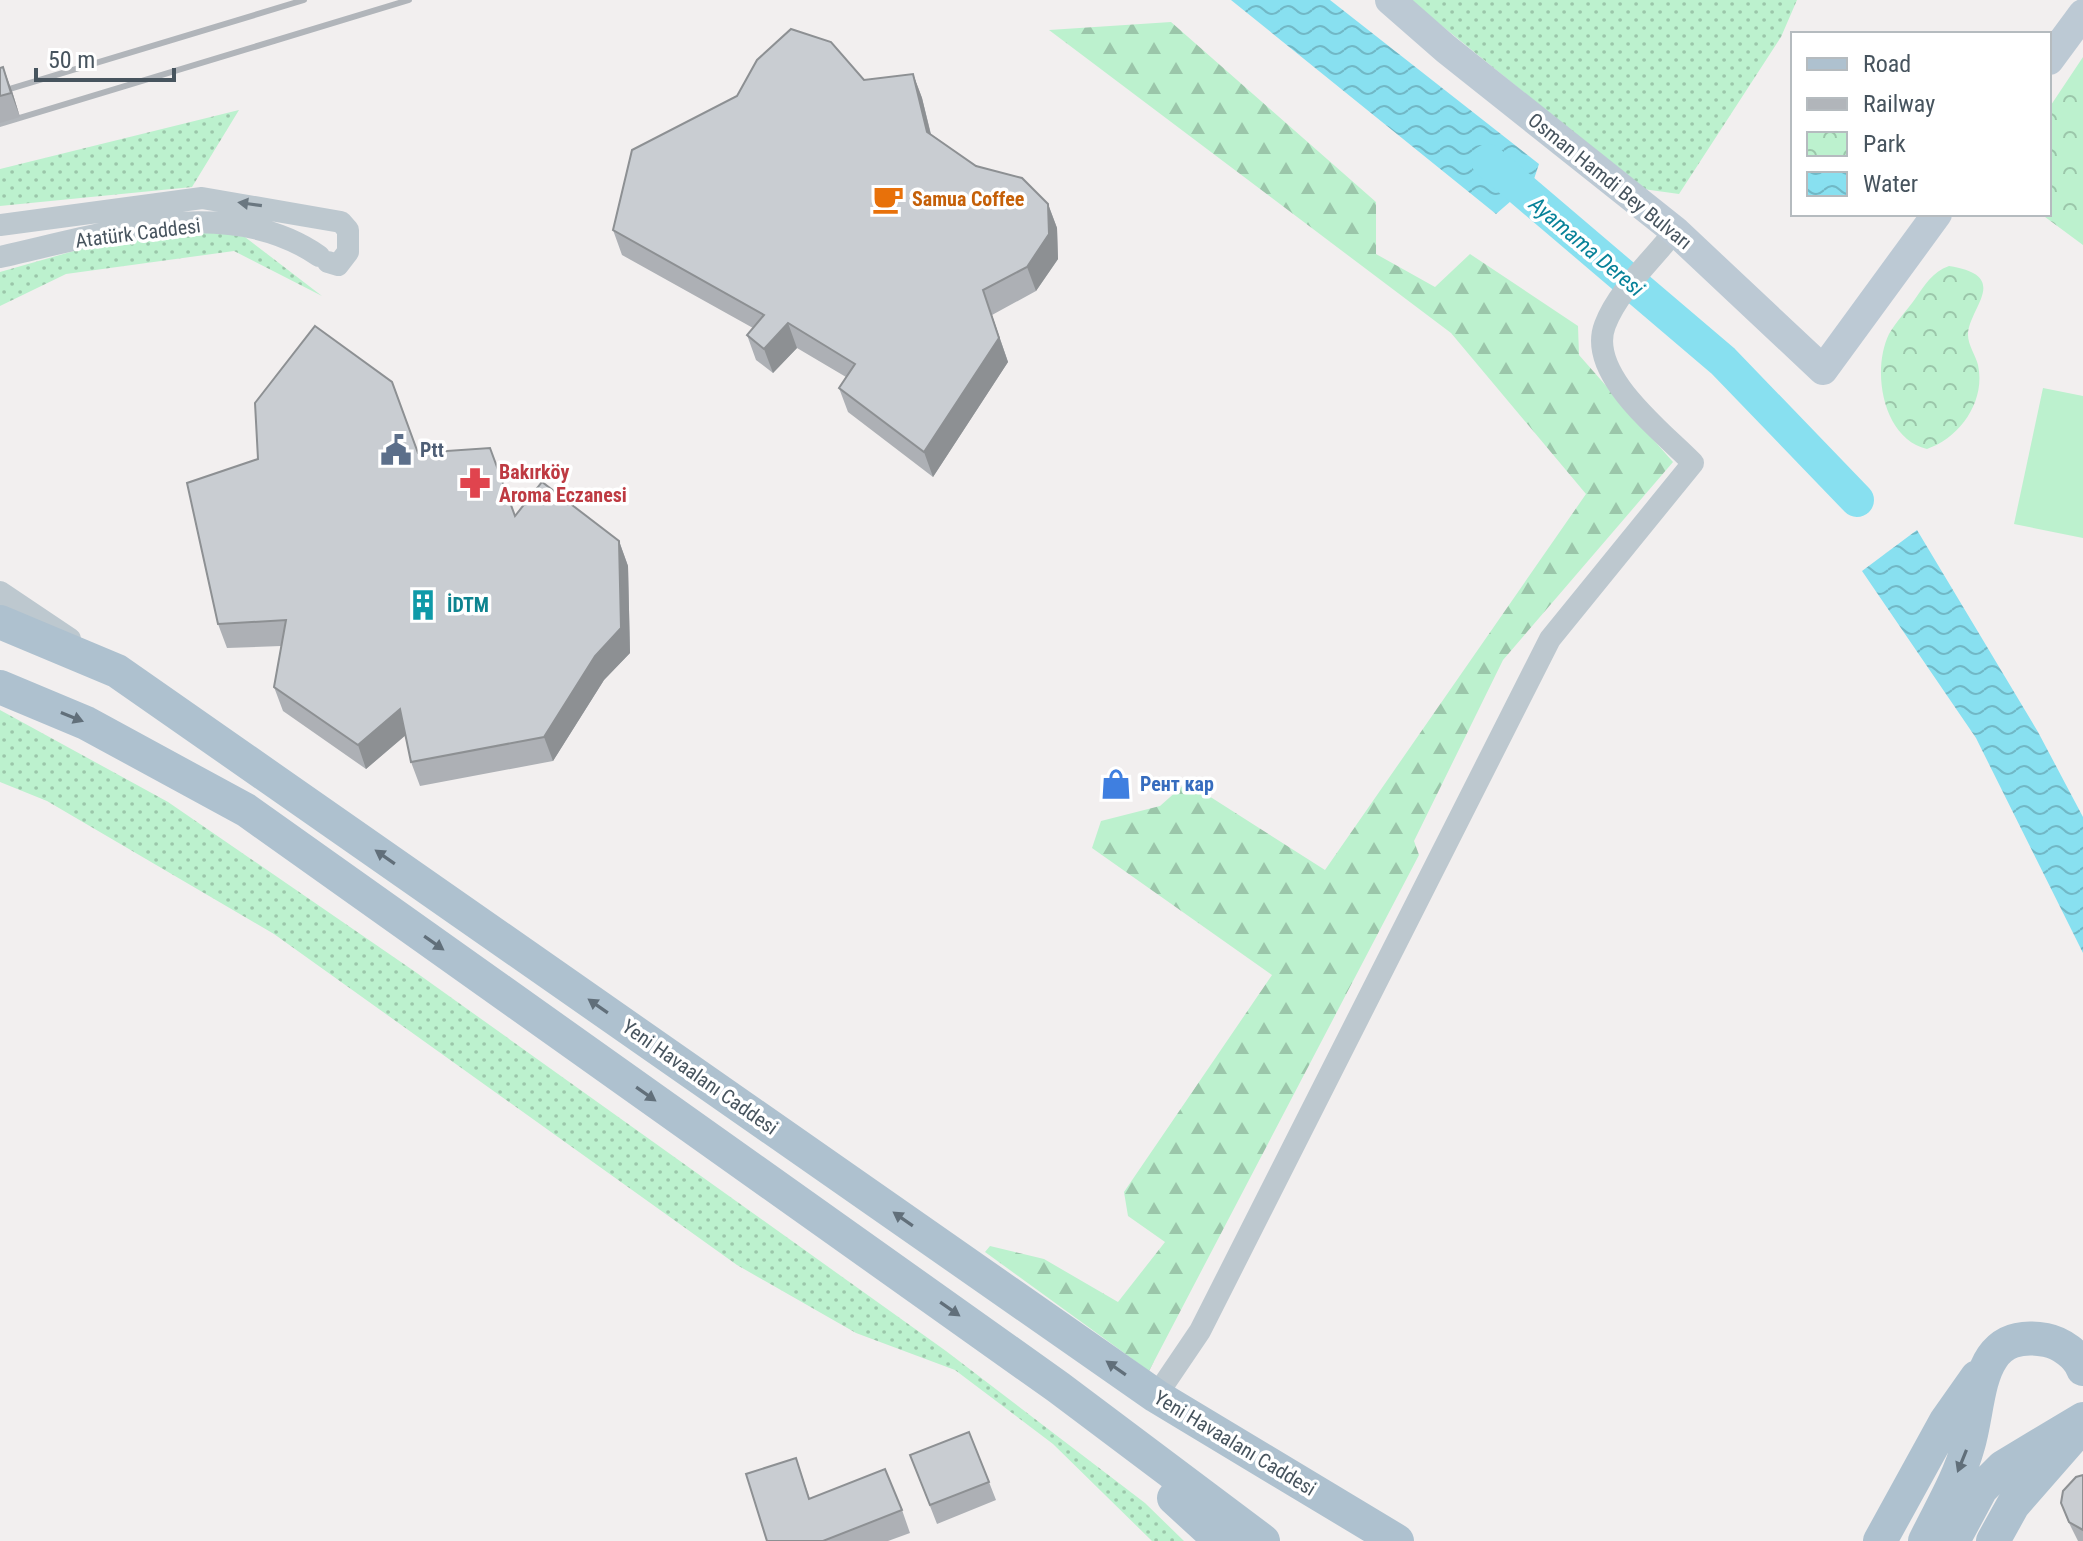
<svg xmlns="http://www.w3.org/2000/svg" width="2083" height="1541" font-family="'Roboto Condensed',sans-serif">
	<defs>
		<pattern id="grass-dots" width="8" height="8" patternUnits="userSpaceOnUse" patternTransform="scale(2)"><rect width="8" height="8" fill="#bcf1ce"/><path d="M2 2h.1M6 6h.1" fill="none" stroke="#9bc6aa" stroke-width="1.8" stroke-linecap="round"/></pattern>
		<pattern id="forest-firs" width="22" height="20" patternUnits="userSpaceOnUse" patternTransform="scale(2)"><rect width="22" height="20" fill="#bcf1ce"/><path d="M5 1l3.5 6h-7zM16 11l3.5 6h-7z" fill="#9bc6aa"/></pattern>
		<pattern id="park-crowns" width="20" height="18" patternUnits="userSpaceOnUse" patternTransform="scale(2)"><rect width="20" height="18" fill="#bcf1ce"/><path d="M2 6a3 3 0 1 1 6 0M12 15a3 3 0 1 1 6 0" fill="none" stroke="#9bc6aa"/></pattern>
		<pattern id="water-waves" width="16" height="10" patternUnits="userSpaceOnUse" patternTransform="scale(2)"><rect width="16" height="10" fill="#88e0f0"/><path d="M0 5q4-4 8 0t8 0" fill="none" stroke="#71b8c6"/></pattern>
	</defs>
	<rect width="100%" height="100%" fill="#f2efef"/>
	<path fill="url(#grass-dots)" d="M 1410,0 L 1797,0 L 1781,37 L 1679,194 L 1643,189 Z
		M 239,110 L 192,187 L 0,206 L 0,169 Z
		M 193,228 L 245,237 L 322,296 L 234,251 L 66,274 L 0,306 L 0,272 L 116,239 Z
		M 0,710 L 168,802 L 414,971 L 946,1351 L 1145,1503 L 1184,1541 L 1152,1541 L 1053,1444 L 955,1370 L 856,1333 L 737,1265 L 274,934 L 47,801 L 0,782 Z"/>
	<path fill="url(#forest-firs)" d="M 1171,22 L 1376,202 L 1376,254 L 1435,287 L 1470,254 L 1578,326 L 1579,355 L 1673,462 L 1503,660 L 1414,841 L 1419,855 L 1149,1371 L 985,1252 L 990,1246 L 1044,1259 L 1118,1302 L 1165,1242 L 1128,1216 L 1124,1192 L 1272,975 L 1092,848 L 1101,821 L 1160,806 L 1187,782 L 1325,870 L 1586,494 L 1451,333 L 1049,30 Z"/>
	<path fill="url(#park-crowns)" d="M 2083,57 L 2083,245 L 2041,214 L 2049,214 L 2049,108 Z
		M 1949,266 C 2013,276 1968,308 1968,335 C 1968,345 1976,356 1978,365 C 1986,401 1960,438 1927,449 C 1883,439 1871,371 1889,334 C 1896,322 1907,310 1915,299 C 1925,285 1932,272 1949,266 Z"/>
	<path fill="#bcf1ce" d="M 2043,388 L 2083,396 L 2083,538 L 2014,524 Z"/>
	<path fill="url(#water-waves)" d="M 1231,0 L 1330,0 L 1539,164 L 1533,182 L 1496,214 Z
		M 1917,530 L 2038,732 L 2083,817 L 2083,953 L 1976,738 L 1862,571 Z"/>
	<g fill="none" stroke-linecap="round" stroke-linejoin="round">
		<path stroke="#88e0f0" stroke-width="34" d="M 1488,161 L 1723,361 L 1857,500"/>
		<path stroke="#bdc8cf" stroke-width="22" d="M 0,225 L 202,198 L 341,222 L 348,230 L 348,252 L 338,265 L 328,262
			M 0,257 C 100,235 227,192 319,256
			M 0,592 L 70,639
			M 1156,1396 L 1200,1331 L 1550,639 L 1693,463 C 1663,432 1586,374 1605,325 C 1618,291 1652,260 1675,231"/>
		<path stroke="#bcc9d4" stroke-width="30" d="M 1390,0 L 1446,49 L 1675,231 L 1823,370 L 1937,214
			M 2049,60 L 2083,14"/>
		<path stroke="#aec1cf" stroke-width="34" d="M 0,622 L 117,671 L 1156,1396 L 1397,1541
			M 0,687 L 86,723 L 246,810 L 1058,1387 L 1263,1541
			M 1174,1498 L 1221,1541
			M 1880,1541 L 1946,1421 L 1977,1377
			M 1925,1541 C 1940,1510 1959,1479 1968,1446 C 1982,1400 1974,1327 2046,1340 C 2061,1343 2078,1355 2083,1369
			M 1953,1541 L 1981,1489 L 2003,1467 L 2083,1419
			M 1993,1541 L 2013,1505 L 2075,1434"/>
		<path stroke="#b1b5ba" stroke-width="6" d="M 0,92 L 304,0
			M 0,124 L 409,0"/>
	</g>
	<path fill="#adb0b5" d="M 0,68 L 12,91 L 20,117 L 0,123 Z
		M 913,74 L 922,98 L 931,134 L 976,166 L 1048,204 L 1057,228 L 1058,259 L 1036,291 L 992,315 L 1008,362 L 933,477 L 848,412 L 839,388 L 846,377 L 797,348 L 773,373 L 756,360 L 747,335 L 753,328 L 622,255 L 613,230 L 864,80 Z
		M 418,453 L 515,516 L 619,541 L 628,566 L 630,653 L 604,680 L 553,761 L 420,786 L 411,762 L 406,735 L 366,769 L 283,711 L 274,687 L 281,646 L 227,648 L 218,624 Z
		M 910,1455 L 989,1482 L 996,1500 L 937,1524 Z
		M 796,1458 L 810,1499 L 902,1510 L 910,1533 L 888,1541 L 767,1541 Z
		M 2083,1475 L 2083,1541 L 2078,1541 L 2068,1521 L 2061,1503 Z"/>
	<path fill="#8d9093" d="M 3,67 L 12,91 L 20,117 L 11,93 Z
		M 913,74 L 922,98 L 936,156 L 927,132 Z
		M 1048,204 L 1057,228 L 1058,259 L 1036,291 L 1027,267 Z
		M 983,290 L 1008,362 L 933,477 L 924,452 Z
		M 788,323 L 797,348 L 773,373 L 764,349 Z
		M 619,541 L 628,566 L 630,653 L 604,680 L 553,761 L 544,737 Z
		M 400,709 L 408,733 L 366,769 L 358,745 Z"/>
	<path fill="#c9cdd2" stroke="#8d9093" stroke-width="2" d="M 791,29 L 831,42 L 864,80 L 913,74 L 927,132 L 976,166 L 1022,178 L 1048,204 L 1049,234 L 1027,267 L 983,290 L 999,338 L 924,452 L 839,388 L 855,364 L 788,323 L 764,349 L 747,335 L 764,315 L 613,230 L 632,150 L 737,96 L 757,60 Z
		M 3,67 L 11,93 L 0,96 L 0,68 Z
		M 315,326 L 392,382 L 418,453 L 490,448 L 515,516 L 542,482 L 619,541 L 621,628 L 595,656 L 544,737 L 411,762 L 400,709 L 358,745 L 274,687 L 286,620 L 218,624 L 187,483 L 258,459 L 255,403 Z
		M 969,1432 L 989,1482 L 930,1505 L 910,1455 Z
		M 796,1458 L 809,1499 L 885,1469 L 902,1510 L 823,1541 L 767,1541 L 746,1474 Z
		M 2083,1475 L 2083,1530 L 2069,1522 L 2061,1503 L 2063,1491 L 2076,1477 Z"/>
	<defs><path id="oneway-solid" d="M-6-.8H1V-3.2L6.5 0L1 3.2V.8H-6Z" transform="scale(2)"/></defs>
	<use fill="#6a7780" href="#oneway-solid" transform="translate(250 204) rotate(-172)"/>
	<g fill="#616f7a">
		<use href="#oneway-solid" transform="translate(72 717) rotate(22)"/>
		<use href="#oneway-solid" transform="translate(385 857) rotate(-145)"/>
		<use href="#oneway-solid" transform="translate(434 943) rotate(35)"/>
		<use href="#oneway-solid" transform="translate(598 1006) rotate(-145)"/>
		<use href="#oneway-solid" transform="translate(646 1094) rotate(35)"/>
		<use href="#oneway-solid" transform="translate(903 1219) rotate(-145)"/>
		<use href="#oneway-solid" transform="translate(950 1309) rotate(35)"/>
		<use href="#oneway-solid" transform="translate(1116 1368) rotate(-145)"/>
		<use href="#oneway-solid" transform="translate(1962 1461) rotate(112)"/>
	</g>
	<defs>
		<symbol id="cafe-bare" viewBox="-9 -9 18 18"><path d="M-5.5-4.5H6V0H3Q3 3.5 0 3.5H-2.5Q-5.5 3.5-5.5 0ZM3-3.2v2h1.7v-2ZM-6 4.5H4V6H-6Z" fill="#e8710a" stroke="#fff" stroke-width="2.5" paint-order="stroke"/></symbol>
		<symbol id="civic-bare" viewBox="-9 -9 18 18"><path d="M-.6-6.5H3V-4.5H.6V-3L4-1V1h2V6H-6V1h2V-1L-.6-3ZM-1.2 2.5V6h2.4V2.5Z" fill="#5c6f8a" stroke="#fff" stroke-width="2.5" paint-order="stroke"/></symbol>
		<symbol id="pharmacy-bare" viewBox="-9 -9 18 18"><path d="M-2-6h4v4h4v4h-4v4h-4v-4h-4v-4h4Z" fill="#e0444e" stroke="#fff" stroke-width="2.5" paint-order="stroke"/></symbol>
		<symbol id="building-bare" viewBox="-9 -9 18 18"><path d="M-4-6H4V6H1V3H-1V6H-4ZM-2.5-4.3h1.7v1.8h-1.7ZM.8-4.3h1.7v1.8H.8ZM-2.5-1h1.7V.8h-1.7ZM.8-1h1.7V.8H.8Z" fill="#0f9aa8" stroke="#fff" stroke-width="2.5" paint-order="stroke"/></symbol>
		<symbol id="shop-bare" viewBox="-9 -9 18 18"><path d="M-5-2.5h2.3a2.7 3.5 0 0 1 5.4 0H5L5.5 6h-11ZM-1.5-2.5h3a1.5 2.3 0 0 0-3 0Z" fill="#3f7fe0" stroke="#fff" stroke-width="2.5" paint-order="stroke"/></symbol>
	</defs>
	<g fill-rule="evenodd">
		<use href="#cafe-bare" x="866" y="177" width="44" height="44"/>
		<use href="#civic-bare" x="374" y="428" width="44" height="44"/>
		<use href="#pharmacy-bare" x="453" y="461" width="44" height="44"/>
		<use href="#building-bare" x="401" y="583" width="44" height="44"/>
		<use href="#shop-bare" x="1094" y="762" width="44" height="44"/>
	</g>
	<g text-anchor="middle" stroke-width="7" stroke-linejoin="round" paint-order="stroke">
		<g font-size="20" fill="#47545e" stroke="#fff">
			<text transform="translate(1610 181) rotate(39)" y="7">Osman Hamdi Bey Bulvarı</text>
			<text transform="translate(138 233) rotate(-7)" y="7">Atatürk Caddesi</text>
			<text transform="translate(700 1077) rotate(35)" y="7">Yeni Havaalanı Caddesi</text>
			<text transform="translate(1235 1443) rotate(31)" y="7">Yeni Havaalanı Caddesi</text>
		</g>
		<g font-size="20" font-weight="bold" fill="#c56008" stroke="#fff" text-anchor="start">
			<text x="912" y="206">Samua Coffee</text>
		</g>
		<g font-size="20" font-weight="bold" fill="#4e5e75" stroke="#fff" text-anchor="start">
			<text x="420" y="457">Ptt</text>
		</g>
		<g font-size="20" font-weight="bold" fill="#be3a42" stroke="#fff" text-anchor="start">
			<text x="499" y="479">Bakırköy<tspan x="499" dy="23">Aroma Eczanesi</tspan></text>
		</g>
		<g font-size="20" font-weight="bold" fill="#0d838f" stroke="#fff" text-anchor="start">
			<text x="447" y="612">İDTM</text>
		</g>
		<g font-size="20" font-weight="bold" fill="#366cbe" stroke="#fff" text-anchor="start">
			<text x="1140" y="791">Рент кар</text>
		</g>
		<g font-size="22" font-style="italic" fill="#088299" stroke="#fff">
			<text transform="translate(1587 246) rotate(40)" y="8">Ayamama Deresi</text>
		</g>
	</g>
	<rect x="1791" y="32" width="260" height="184" fill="#ffffff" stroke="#b5bbbf" stroke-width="2"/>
	<rect x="1807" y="58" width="40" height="12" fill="#aec1cf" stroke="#b5bbbf" stroke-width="2"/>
	<text x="1863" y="72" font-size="24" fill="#47545e">Road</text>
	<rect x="1807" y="98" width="40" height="12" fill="#b1b5ba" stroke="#b5bbbf" stroke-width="2"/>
	<text x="1863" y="112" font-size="24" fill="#47545e">Railway</text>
	<rect x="1807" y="132" width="40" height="24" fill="url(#park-crowns)" stroke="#b5bbbf" stroke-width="2"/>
	<text x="1863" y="152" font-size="24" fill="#47545e">Park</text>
	<rect x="1807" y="172" width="40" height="24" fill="url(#water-waves)" stroke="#b5bbbf" stroke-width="2"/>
	<text x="1863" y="192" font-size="24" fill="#47545e">Water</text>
	<path d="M36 68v12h138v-12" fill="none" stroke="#47545e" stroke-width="4"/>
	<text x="48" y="68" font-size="24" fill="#47545e" stroke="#ffffff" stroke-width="6" paint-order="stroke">50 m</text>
</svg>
